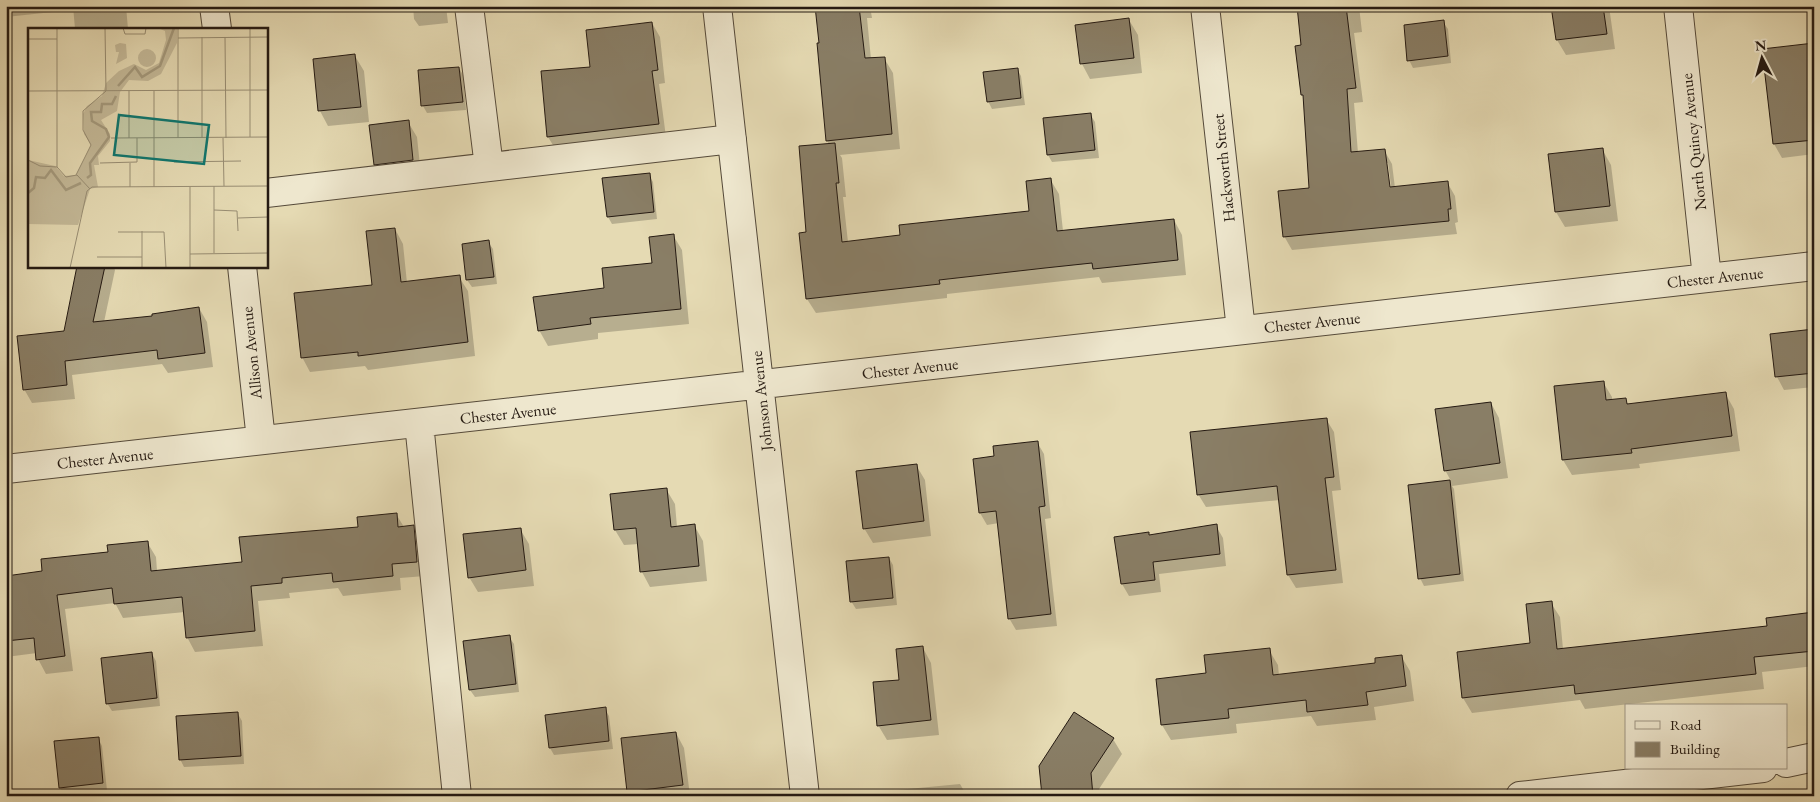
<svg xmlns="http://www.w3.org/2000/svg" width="1820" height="802" font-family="'EB Garamond',serif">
	<rect width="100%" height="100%" fill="#e5dab3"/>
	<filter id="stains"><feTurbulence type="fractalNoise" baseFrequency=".004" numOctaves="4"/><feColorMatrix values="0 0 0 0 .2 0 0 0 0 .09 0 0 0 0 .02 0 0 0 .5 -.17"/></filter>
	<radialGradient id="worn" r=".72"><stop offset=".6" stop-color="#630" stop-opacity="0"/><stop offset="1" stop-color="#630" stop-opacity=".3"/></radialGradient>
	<path fill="#0003" fill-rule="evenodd" d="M 6,6 L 52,6 L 53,12 L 6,17 Z
		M 73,6 L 126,6 L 128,29 L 75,29 Z
		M 413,6 L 446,6 L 448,23 L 419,26 L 414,19 Z
		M 816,6 L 870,6 L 872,18 L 867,18 L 871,59 L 884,58 L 893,73 L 900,149 L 840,155 L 842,158 L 846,197 L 843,197 L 848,242 L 901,237 L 1030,212 L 1050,179 L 1059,194 L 1063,231 L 1174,220 L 1182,235 L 1186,275 L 1102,283 L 1099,277 L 947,294 L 947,298 L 816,313 L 807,299 L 801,234 L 808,233 L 829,144 L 827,141 L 818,44 L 821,44 Z
		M 1299,6 L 1359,6 L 1362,32 L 1354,33 L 1363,102 L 1354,103 L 1358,153 L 1384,150 L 1392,164 L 1395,188 L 1447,182 L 1455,196 L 1458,222 L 1455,223 L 1457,234 L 1292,250 L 1284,236 L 1311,189 L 1305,98 L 1303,95 L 1303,46 ZM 1386,163 L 1388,163 L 1392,193 L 1389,194 Z
		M 1552,6 L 1609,6 L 1615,49 L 1566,55 L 1557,40 Z
		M 1129,20 L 1138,35 L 1142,73 L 1090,79 L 1082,64 L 1077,26 Z
		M 1443,22 L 1448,29 L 1451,63 L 1413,68 L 1409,60 Z
		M 652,23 L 660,37 L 665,83 L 659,84 L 666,137 L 556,150 L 548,137 L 542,73 L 592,68 Z
		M 1814,45 L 1814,154 L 1782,158 L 1774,144 Z
		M 355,56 L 364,71 L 369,122 L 328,126 L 320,111 Z
		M 459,68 L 463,75 L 466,110 L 427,113 L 423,106 Z
		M 1017,69 L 1021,76 L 1025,105 L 992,109 L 988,101 Z
		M 1090,114 L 1095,122 L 1099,158 L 1052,162 L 1048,155 L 1044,119 Z
		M 408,122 L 417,137 L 421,175 L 384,180 L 375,164 Z
		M 1602,149 L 1611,165 L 1618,221 L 1565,227 L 1556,212 L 1550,156 Z
		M 649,175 L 653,182 L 657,219 L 612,224 L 608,217 Z
		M 395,229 L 403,244 L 407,283 L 459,277 L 468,291 L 475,356 L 368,370 L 365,366 L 310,372 L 302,357 L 373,286 Z
		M 673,235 L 682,250 L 689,324 L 598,333 L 598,339 L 548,346 L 539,330 L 605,289 L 653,264 Z
		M 488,242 L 493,249 L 497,284 L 472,287 L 467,280 L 463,245 Z
		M 79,266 L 113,266 L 115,270 L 104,322 L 154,317 L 199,308 L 207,322 L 213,367 L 168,373 L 162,364 L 72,375 L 75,399 L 32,403 L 24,389 L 65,332 Z
		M 1814,330 L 1814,387 L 1784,390 L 1777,377 Z
		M 1603,382 L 1612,397 L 1612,401 L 1625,400 L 1629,405 L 1725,393 L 1734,409 L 1740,451 L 1639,464 L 1640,468 L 1572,475 L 1563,460 L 1556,387 Z
		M 1491,403 L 1499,418 L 1508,478 L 1452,486 L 1454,489 L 1464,581 L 1424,586 L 1420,578 L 1410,486 L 1451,481 L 1445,470 Z
		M 1326,419 L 1334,432 L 1341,490 L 1332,491 L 1343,583 L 1296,588 L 1288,575 L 1280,500 L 1206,507 L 1198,494 Z
		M 1037,442 L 1044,454 L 1051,518 L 1045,519 L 1057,626 L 1016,630 L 1009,618 L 999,523 L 987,525 L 980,513 L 996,458 Z
		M 916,465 L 925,480 L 931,536 L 873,543 L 864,528 Z
		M 666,489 L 675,504 L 677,527 L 694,525 L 703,541 L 707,581 L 650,587 L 642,572 L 639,544 L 624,545 L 615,530 L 611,495 Z
		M 396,514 L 404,527 L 413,526 L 421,541 L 425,576 L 400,578 L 401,590 L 343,596 L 338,588 L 289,593 L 290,598 L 258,601 L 263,646 L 195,652 L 187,637 L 185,612 L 123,618 L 115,603 L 65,609 L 73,671 L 46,674 L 38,659 L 37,653 L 6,657 L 6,577 L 44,572 L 147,542 L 156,557 L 157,571 L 243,563 L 360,528 Z
		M 1216,526 L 1223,538 L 1226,566 L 1159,574 L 1161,592 L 1129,596 L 1122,584 L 1149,536 Z
		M 520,529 L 529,544 L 534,586 L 478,592 L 469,577 Z
		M 889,558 L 893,565 L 897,605 L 856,609 L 851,601 Z
		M 1551,603 L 1560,617 L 1563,649 L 1768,628 L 1814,613 L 1814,666 L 1762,672 L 1764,689 L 1585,709 L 1580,700 L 1472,713 L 1463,698 L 1532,644 Z
		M 509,637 L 514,644 L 519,692 L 475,697 L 470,690 L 464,642 Z
		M 923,648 L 931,663 L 939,735 L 887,740 L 878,725 Z
		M 1269,650 L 1278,665 L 1279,676 L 1377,664 L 1401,656 L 1410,671 L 1414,701 L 1374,707 L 1376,720 L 1317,726 L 1311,716 L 1236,724 L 1237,733 L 1171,740 L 1162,725 L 1157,680 L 1207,674 Z
		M 152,654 L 156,661 L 160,706 L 112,711 L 107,703 Z
		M 605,709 L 609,716 L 613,749 L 554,755 L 550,748 Z
		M 238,714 L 242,721 L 244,764 L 184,767 L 180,759 Z
		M 676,733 L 684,748 L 690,796 L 629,796 L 622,740 Z
		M 98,738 L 102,746 L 107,790 L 64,795 L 60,788 Z
		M 1113,739 L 1122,754 L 1099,789 L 1100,796 L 1044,796 Z
		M 960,784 L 967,796 L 887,796 L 887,791 Z"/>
	<path fill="#897e66" stroke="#251a12" d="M 815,6 L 859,6 L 865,58 L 885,57 L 892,134 L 826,141 L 817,43 L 819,43 Z
		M 1297,6 L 1346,6 L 1356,88 L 1347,89 L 1351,152 L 1385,149 L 1390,187 L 1448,181 L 1451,209 L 1448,209 L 1449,221 L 1283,237 L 1278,191 L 1309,188 L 1303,95 L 1301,95 L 1295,46 L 1301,45 Z
		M 1551,6 L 1603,6 L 1607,34 L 1556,40 Z
		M 1129,18 L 1134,58 L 1080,64 L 1075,25 Z
		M 1444,20 L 1448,56 L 1407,61 L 1404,25 Z
		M 652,22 L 658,70 L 652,71 L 659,124 L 547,137 L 541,71 L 590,67 L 586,30 Z
		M 1814,43 L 1814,140 L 1773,144 L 1762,49 Z
		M 355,54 L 361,107 L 318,111 L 313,59 Z
		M 459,67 L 463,102 L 421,106 L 418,70 Z
		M 1018,68 L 1021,98 L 987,102 L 983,72 Z
		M 1091,113 L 1095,150 L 1047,155 L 1043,118 Z
		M 409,120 L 413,160 L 374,165 L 369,125 Z
		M 835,143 L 839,183 L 836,183 L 842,242 L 900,235 L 899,225 L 1029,211 L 1026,181 L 1051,178 L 1057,231 L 1174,219 L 1178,260 L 1093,269 L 1092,263 L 1045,268 L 939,280 L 940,284 L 806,299 L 799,233 L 806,232 L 799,146 Z
		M 1603,148 L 1610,206 L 1555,212 L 1548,154 Z
		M 650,173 L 654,212 L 607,217 L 602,178 Z
		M 395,228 L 401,282 L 460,275 L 468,342 L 358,356 L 358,352 L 301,358 L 294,293 L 372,285 L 366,231 Z
		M 674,234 L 681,309 L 590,318 L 591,324 L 538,331 L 533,297 L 604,288 L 602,268 L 652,263 L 649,237 Z
		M 489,240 L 494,277 L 466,280 L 462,244 Z
		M 77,266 L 105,266 L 93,322 L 152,316 L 152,314 L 199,307 L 205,353 L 158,359 L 157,350 L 65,361 L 67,385 L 23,390 L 17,336 L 64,331 Z
		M 1814,329 L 1814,373 L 1775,377 L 1770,334 Z
		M 1604,381 L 1606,400 L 1626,398 L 1627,404 L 1726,392 L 1732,436 L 1631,449 L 1632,453 L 1562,460 L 1554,386 Z
		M 1491,402 L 1500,463 L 1444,471 L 1435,409 Z
		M 1327,418 L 1334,477 L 1325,478 L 1336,570 L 1287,575 L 1277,486 L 1197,495 L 1190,432 Z
		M 1038,441 L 1045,506 L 1039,507 L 1051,614 L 1008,619 L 996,511 L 979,513 L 973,459 L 994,456 L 993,446 Z
		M 917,464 L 924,521 L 863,529 L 856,471 Z
		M 1450,480 L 1460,574 L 1418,579 L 1408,485 Z
		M 667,488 L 671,527 L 695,524 L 699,566 L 640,572 L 636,528 L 614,530 L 610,494 Z
		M 397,513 L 398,527 L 414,525 L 417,562 L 392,564 L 393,576 L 333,582 L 332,573 L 282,578 L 282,583 L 251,586 L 255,631 L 186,638 L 182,597 L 114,604 L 112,588 L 57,595 L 65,656 L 36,660 L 34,638 L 6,641 L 6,576 L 42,571 L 41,559 L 108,552 L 107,545 L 148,541 L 151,571 L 242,562 L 239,537 L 358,527 L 357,517 Z
		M 1217,524 L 1220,554 L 1153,562 L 1155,580 L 1121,584 L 1114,537 L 1149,532 L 1149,535 Z
		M 521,528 L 526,570 L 468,578 L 463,534 Z
		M 889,557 L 893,598 L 850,602 L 846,561 Z
		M 1552,601 L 1557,649 L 1767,626 L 1766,618 L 1814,612 L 1814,651 L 1754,657 L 1756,674 L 1575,694 L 1574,685 L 1462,698 L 1457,652 L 1530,643 L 1526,604 Z
		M 510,635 L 516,684 L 469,690 L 463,641 Z
		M 923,646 L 931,720 L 877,726 L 873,682 L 899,680 L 896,649 Z
		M 1270,648 L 1273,675 L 1375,663 L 1375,658 L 1402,655 L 1406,686 L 1366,692 L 1368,705 L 1307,712 L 1306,700 L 1228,709 L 1229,718 L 1161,725 L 1156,679 L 1206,673 L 1204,655 Z
		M 152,652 L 157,698 L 106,704 L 101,658 Z
		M 606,707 L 609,741 L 549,748 L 545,715 Z
		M 238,712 L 241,756 L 179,760 L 176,716 Z
		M 1074,712 L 1114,738 L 1091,773 L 1093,796 L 1042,796 L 1039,766 Z
		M 676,732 L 683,785 L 627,792 L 621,738 Z
		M 99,737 L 103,783 L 59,788 L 54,741 Z"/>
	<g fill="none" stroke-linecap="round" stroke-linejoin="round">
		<defs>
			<path id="minor" d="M 214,6 L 217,29
				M 469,6 L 489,167
				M 717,6 L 805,796
				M 1205,6 L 1241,330
				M 1678,6 L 1707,278
				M 266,193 L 732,139
				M 242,266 L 261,440
				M 419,423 L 457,796
				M 6,469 L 1814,266
				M 1786,763 L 1814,757
				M 1520,796 L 1763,768"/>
		</defs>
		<use href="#minor" stroke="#554a3a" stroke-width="30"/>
		<use href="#minor" stroke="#eee7ce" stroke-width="28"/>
	</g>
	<g text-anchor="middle" stroke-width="5" stroke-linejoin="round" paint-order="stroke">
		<g font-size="16" fill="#251a12" stroke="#eee7ce">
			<text transform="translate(1693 142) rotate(-96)" y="6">North Quincy Avenue</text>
			<text transform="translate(1223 168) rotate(-96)" y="6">Hackworth Street</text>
			<text transform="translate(1715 277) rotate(-6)" y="6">Chester Avenue</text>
			<text transform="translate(1312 322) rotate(-6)" y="6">Chester Avenue</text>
			<text transform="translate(251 353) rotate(-96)" y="6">Allison Avenue</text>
			<text transform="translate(910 368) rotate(-6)" y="6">Chester Avenue</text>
			<text transform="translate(761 401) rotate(-96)" y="6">Johnson Avenue</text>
			<text transform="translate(508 413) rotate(-6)" y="6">Chester Avenue</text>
			<text transform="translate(105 458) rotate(-6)" y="6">Chester Avenue</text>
		</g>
	</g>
	<g transform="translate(28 28)">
		<rect width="240" height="240" fill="#e5dab3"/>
		<path d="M 130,0 L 149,0 L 149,15 L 133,46 L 120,53 L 101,52 L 92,64 L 89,83 L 73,92 L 82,106 L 82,113 L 70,128 L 71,137 L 66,137 L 70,159 L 62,161 L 50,197 L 0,196 L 0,132 L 27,138 L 36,148 L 48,147 L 63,117 L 56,106 L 55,86 L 59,78 L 74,68 L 78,55 L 91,43 L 106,36 L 118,42 L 131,35 L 138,12 L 137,3 ZM 92,15 L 98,16 L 99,30 L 88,36 L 91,24 L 88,24 L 87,17 ZM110 30a9 9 0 1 1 18 0a9 9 0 1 1-18 0Z" fill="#c4b998"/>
		<path fill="none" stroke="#a4997c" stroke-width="2.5" d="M 90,58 L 107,39 L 114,49 L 132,38 L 146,0M 59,150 L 63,147 L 62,135 L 81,109 L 78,101 L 64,93 L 63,84 L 73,84 L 74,76 L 84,76 L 88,68M 0,165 L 6,160 L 8,149 L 17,150 L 23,142 L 38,162 L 53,155"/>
		<path fill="none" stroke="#988d73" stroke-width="1" d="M 29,0 L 29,139M 95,0 L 97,6 L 117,6 L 118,0M 222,0 L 222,109M 197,9 L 198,110M 150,10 L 240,9M 0,11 L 29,11M 0,63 L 240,62M 101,63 L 101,110M 126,63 L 126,159M 83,110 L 240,109M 150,110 L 150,0M 174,110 L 174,9M 195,110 L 196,158M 0,132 L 12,138 L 29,139 L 38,149 L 49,147 L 62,161M 146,134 L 213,133M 72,135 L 109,134 L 109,110M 102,135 L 102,159M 48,147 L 63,117 L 55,102 L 55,83 L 78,63 L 77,0M 186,158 L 186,225M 162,159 L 162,240M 186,182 L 209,183 L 210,203M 210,190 L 240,189M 90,204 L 136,204 L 138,240M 162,226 L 240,225M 69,229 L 114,229M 42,240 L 59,163 L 64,159 L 240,158M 114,240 L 114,203"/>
		<path fill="#0f766e" fill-opacity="0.15" stroke="#0f766e" stroke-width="2.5" d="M 91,87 L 181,97 L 176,136 L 86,127 Z"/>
		<rect width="240" height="240" fill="none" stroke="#251a12" stroke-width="2.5"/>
	</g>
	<rect width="1820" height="802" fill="none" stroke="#e5dab3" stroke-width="25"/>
	<rect x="8" y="8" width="1805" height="787" fill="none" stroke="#251a12" stroke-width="2.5"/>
	<rect x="12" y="12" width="1795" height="777" fill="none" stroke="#251a12"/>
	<rect x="1625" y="704" width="162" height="65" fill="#eee7ce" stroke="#9e9583"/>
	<rect x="1635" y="721" width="25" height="8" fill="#eee7ce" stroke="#9e9583"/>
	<text x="1670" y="730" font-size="15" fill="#251a12">Road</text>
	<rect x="1635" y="742" width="25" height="15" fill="#897e66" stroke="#9e9583"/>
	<text x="1670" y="754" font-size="15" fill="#251a12">Building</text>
	<g transform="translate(1762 58) rotate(354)" stroke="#eee7ce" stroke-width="4" paint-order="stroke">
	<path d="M0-4L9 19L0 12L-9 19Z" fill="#251a12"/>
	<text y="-8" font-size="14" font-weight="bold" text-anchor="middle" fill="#251a12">N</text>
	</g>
	<rect width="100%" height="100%" filter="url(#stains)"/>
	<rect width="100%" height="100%" fill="url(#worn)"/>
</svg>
